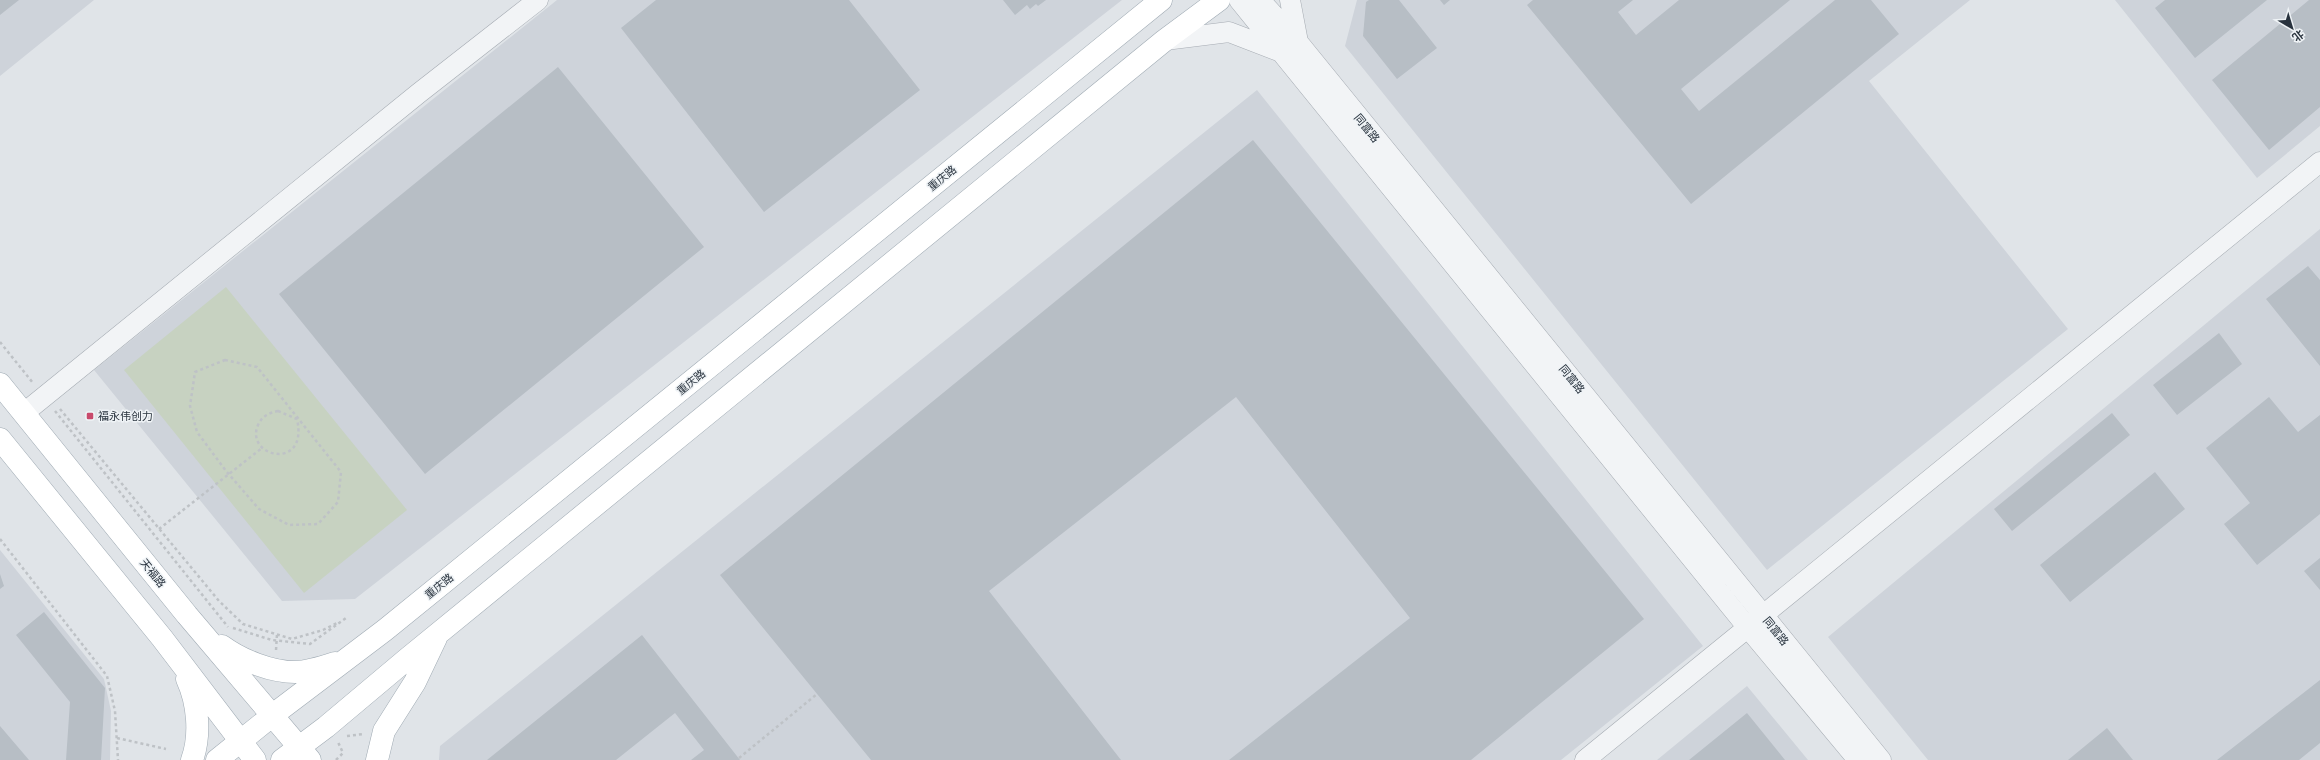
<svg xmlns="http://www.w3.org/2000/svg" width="2320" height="760" font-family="Lato,'Noto Sans SC',sans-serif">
	<rect width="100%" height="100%" fill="#e0e4e8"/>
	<path fill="#ced3da" d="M 0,0 L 94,0 L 0,76 Z
		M 557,0 L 1122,0 L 355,599 L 282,601 L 94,370 Z
		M 1357,0 L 1970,0 L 1869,81 L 2068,329 L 1767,570 L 1345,46 Z
		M 2115,0 L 2320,0 L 2320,126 L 2257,178 Z
		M 1257,90 L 1703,646 L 1561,760 L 439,760 L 440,746 Z
		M 2320,229 L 2320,760 L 1928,760 L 1828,637 Z
		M 0,550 L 104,679 L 111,711 L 110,760 L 0,760 Z
		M 1747,686 L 1808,760 L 1657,760 Z"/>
	<path fill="#c7d2c1" d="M 226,287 L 407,510 L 304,593 L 124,370 Z"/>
	<path fill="#b7bec5" d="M 0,0 L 19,0 L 0,15 Z
		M 656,0 L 849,0 L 920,90 L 764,212 L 621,28 Z
		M 1003,0 L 1046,0 L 1038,6 L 1036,4 L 1030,9 L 1027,5 L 1015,15 Z
		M 1369,0 L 1399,0 L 1437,48 L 1397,79 L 1363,36 L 1366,2 Z
		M 1440,0 L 1450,0 L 1444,5 Z
		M 1533,0 L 1633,0 L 1618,12 L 1636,35 L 1679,0 L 1790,0 L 1681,89 L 1699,111 L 1835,0 L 1871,0 L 1899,34 L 1691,204 L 1527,5 Z
		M 2165,0 L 2267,0 L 2195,58 L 2155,8 Z
		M 2309,0 L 2320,0 L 2320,107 L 2269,150 L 2212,80 Z
		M 558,67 L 704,247 L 425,474 L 279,294 Z
		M 1253,140 L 1644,619 L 1471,760 L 1229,760 L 1410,618 L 1236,397 L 989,591 L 1121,760 L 871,760 L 720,575 Z
		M 2308,266 L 2320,280 L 2320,366 L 2266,299 Z
		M 2219,333 L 2242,364 L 2177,415 L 2153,385 Z
		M 2269,397 L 2298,432 L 2320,415 L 2320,514 L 2257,565 L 2224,524 L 2250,503 L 2206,448 Z
		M 2112,413 L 2130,435 L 2012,531 L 1994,509 Z
		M 2155,472 L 2185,509 L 2070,602 L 2040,565 Z
		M 2320,558 L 2320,590 L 2304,571 Z
		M 0,574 L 4,586 L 0,589 Z
		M 44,612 L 105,688 L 101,760 L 66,760 L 70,702 L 16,635 Z
		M 642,635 L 740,760 L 691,760 L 704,750 L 675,713 L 616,760 L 487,760 Z
		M 2320,680 L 2320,743 L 2299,760 L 2217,760 Z
		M 1747,713 L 1785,760 L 1689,760 Z
		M 0,726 L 29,760 L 0,760 Z
		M 2107,728 L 2133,760 L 2068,760 Z"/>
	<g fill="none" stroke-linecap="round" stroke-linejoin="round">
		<defs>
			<path id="minor" d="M 1239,0 L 1748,628 L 1858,760
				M 1260,0 L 1298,42 L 1881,760
				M 1290,0 L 1298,42
				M 1165,40 L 1229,32 L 1281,52
				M 24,413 L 419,93 L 538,0
				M 1585,760 L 2320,162"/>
			<path id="major" d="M 0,384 L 187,615 L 310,760
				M 0,439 L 162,638 L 255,760
				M 222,646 C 241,660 271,672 295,672 C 307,672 323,667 335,663
				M 187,679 C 198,703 201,735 192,760
				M 217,760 L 278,711 L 385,630 L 1161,0
				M 282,760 L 326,727 L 407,659 L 1165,40 L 1219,0
				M 377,760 L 384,731 L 415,682 L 436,638"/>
		</defs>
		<use href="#minor" stroke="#a5abb2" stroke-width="21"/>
		<use href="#major" stroke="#9faab3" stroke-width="23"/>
		<path stroke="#bec2c6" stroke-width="2.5" stroke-dasharray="3 3" stroke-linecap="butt" d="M 0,342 L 33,383
			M 225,360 L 257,367 L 341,472 L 338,502 L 318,524 L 289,525 L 259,509 L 226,471 L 197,432 L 190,406 L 195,372 Z
			M 60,409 L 219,601 L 243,624 L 292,639 L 323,630 L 337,623
			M 55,411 L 228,627
			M 278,411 L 297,419 C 309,472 244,457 258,425 C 262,416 269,413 278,411 Z
			M 159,529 L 262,448
			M 0,539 L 107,676 L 115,711 L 118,760
			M 233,628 L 272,640 L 310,644 L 346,618
			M 276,650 L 277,634
			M 347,736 L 364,734
			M 117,738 L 166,749
			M 739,758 L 817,694
			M 336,760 L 343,753 L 338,742"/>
		<use href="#minor" stroke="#f2f4f6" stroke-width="20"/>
		<use href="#major" stroke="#fff" stroke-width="22"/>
	</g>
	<rect fill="#c84a6c" stroke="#eff3f6" stroke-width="1.5" x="86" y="412" width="8" height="8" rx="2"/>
	<g text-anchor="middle" stroke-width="3" stroke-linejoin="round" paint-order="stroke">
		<g font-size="11" fill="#29333e" stroke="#eff3f6">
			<text transform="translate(1367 128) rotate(51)" y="4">同富路</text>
			<text transform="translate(942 178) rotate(-39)" y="4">重庆路</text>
			<text transform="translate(1572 379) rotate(51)" y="4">同富路</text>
			<text transform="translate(691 382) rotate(-39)" y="4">重庆路</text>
			<text transform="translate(153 573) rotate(51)" y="4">天福路</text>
			<text transform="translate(439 586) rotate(-39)" y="4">重庆路</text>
			<text transform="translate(1776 631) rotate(51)" y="4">同富路</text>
		</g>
		<g font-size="11" fill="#29333e" stroke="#eff3f6" text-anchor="start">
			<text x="98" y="420">福永伟创力</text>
		</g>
	</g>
	<g transform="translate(2292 28) rotate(142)" stroke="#eff3f6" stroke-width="3" paint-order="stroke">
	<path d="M0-3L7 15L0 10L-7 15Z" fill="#29333e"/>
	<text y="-6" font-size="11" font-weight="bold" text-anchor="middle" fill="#29333e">北</text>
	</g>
</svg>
